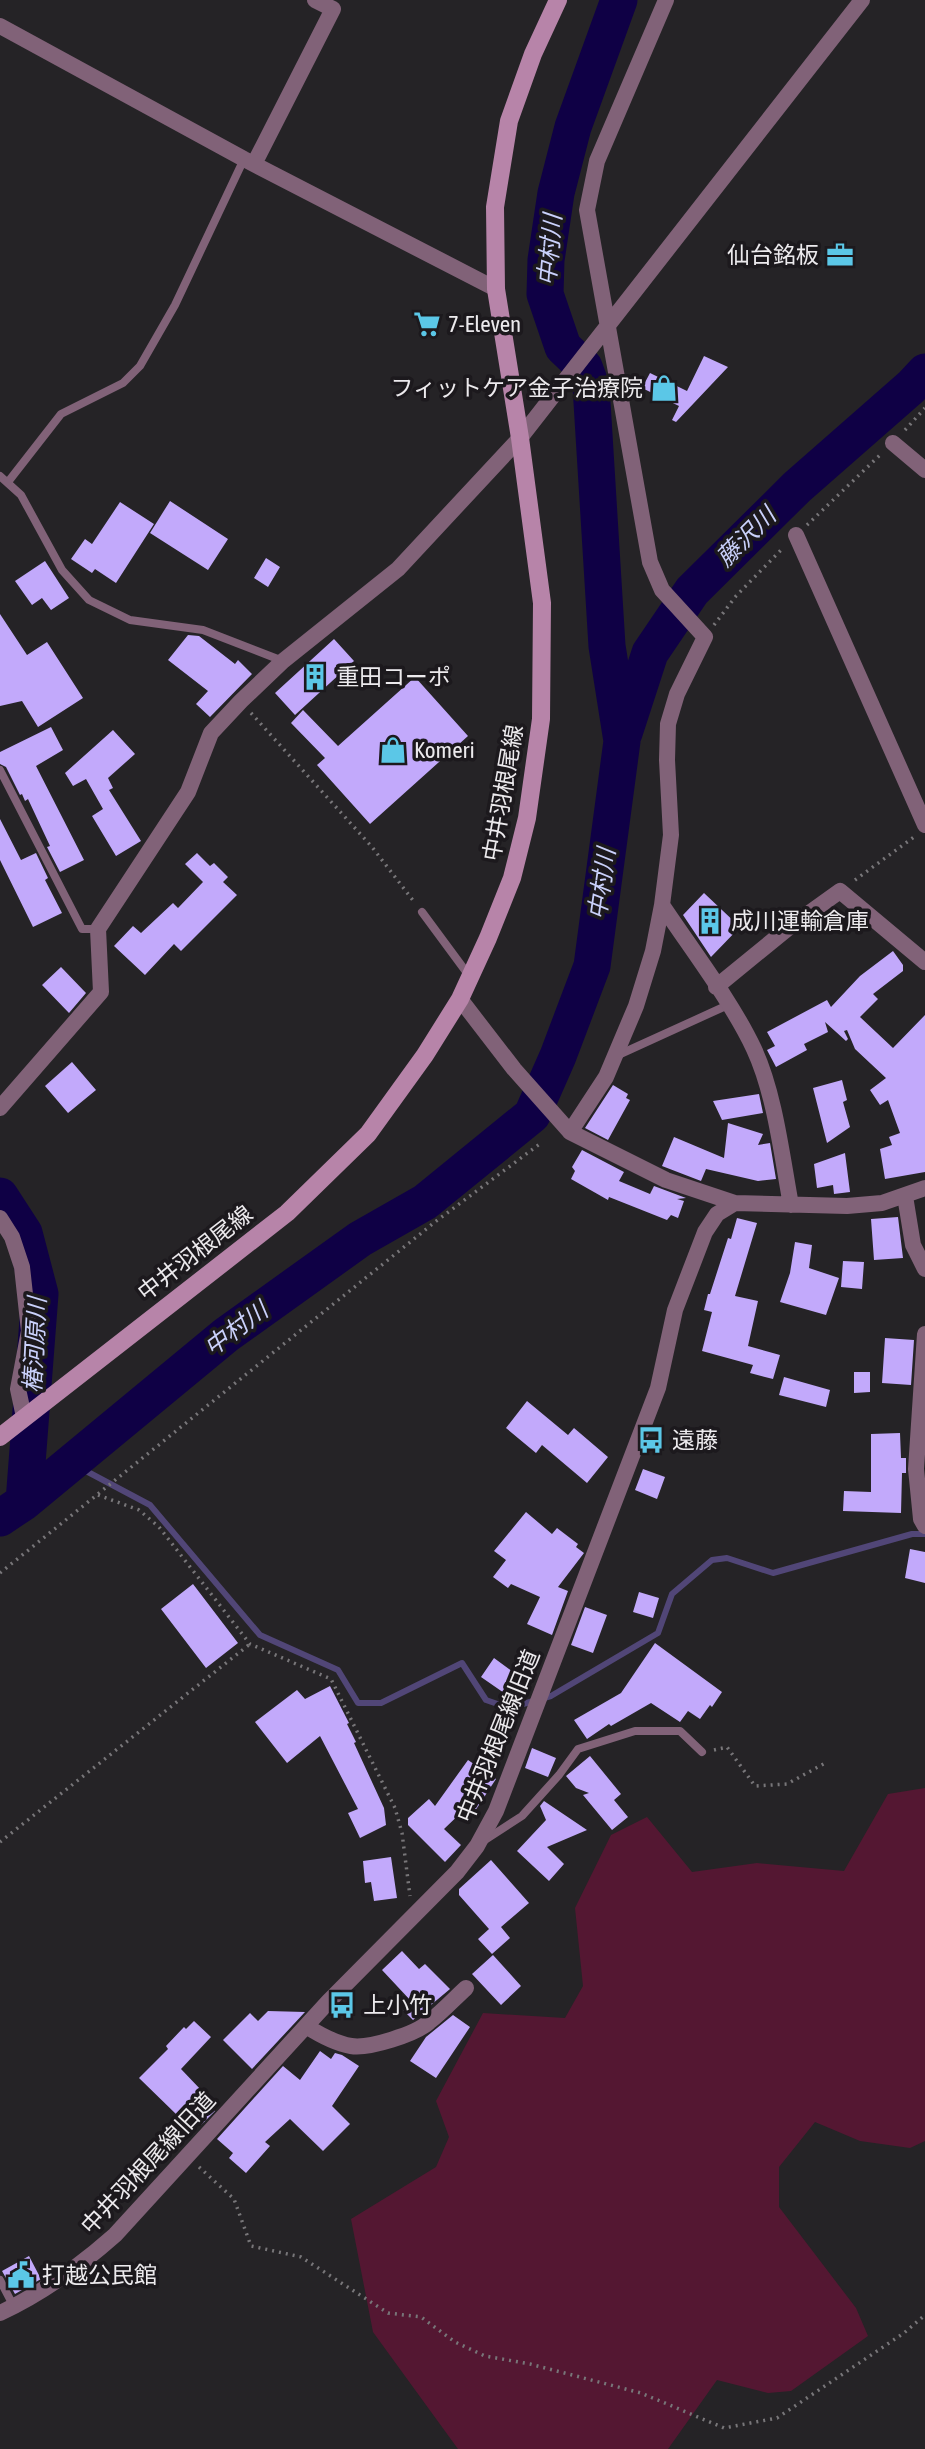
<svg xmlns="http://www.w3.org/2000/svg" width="925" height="2449" font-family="'Asap Condensed','Noto Sans JP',sans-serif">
	<rect width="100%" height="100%" fill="#252326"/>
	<path fill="#541732" d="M 925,1788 L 925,2141 L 910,2148 L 860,2141 L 815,2122 L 779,2167 L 779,2207 L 856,2308 L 868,2336 L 791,2391 L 768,2393 L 717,2380 L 668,2449 L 458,2449 L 373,2332 L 351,2219 L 436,2167 L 449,2137 L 436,2101 L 483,2013 L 565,2018 L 583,1986 L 575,1908 L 611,1835 L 647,1817 L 692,1872 L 757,1863 L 844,1871 L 888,1794 Z"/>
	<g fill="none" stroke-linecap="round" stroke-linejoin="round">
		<path stroke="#514677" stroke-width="6" d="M 71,1463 L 150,1505 L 260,1635 L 338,1670 L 358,1703 L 381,1703 L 462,1663 L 486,1700 L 509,1708 L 551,1696 L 658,1633 L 672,1594 L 712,1560 L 727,1558 L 773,1573 L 912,1534 L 925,1534"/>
		<path stroke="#0f0045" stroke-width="37" d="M 624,733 L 650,653 L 692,591 L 797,487 L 911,387 L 925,372
			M 0,1196 L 24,1233 L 40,1294 L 24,1502
			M 0,1518 L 24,1502 L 226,1335 L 360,1239 L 425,1202 L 532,1115 L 558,1056 L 592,966 L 622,741 L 607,646 L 591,386 L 584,367 L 563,347 L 545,294 L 546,260 L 556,193 L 573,127 L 619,0"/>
	</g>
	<path fill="#c2a9fb" d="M 704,356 L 728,367 L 676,422 L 672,420 L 679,406 L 642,388 L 650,373 L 687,391 Z
		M 170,501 L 228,539 L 208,570 L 150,533 Z
		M 120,502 L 154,524 L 116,583 L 95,569 L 92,573 L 71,559 L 85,539 L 92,544 Z
		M 266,558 L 280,567 L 268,587 L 254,578 Z
		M 45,561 L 69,598 L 51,610 L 42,598 L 32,605 L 15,581 Z
		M 0,614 L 27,655 L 47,642 L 83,698 L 38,727 L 22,701 L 0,706 Z
		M 188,635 L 199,636 L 235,664 L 238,660 L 252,674 L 210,717 L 196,704 L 208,691 L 168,660 Z
		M 334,639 L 354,661 L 295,715 L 275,693 Z
		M 415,677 L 468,736 L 370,824 L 317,765 L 325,758 L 291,723 L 303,710 L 338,746 Z
		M 51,727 L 63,750 L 36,766 L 84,860 L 60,872 L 47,847 L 50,846 L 28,799 L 25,801 L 22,794 L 20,795 L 6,767 L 0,764 L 0,752 Z
		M 113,730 L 135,754 L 108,778 L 113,788 L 109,790 L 141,841 L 116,856 L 92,816 L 103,809 L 86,779 L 73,786 L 65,773 Z
		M 0,819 L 21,860 L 36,853 L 48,878 L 45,880 L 62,913 L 33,927 L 0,860 Z
		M 197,853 L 210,866 L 214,863 L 228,877 L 223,882 L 237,895 L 181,951 L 174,944 L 145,975 L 114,946 L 133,926 L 141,933 L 173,903 L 178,908 L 203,882 L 185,864 Z
		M 704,893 L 740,927 L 711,957 L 683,915 Z
		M 893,951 L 903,965 L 903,971 L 873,994 L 878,999 L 860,1017 L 893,1048 L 925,1015 L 925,1172 L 885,1179 L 880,1149 L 892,1145 L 889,1137 L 900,1133 L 888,1100 L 880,1105 L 870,1090 L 886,1078 L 855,1049 L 847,1030 L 844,1031 L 848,1039 L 846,1041 L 825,1022 L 828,1032 L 804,1044 L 807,1050 L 776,1067 L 767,1050 L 775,1046 L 767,1032 L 827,1000 L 831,1007 L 860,976 Z
		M 61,967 L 86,993 L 69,1013 L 42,985 Z
		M 72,1062 L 96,1090 L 68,1113 L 45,1086 Z
		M 842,1080 L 847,1100 L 843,1102 L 850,1127 L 827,1143 L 813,1088 Z
		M 613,1085 L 628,1094 L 626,1098 L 630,1100 L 608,1140 L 585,1128 Z
		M 759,1094 L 763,1113 L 722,1120 L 713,1101 Z
		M 728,1123 L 763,1134 L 758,1145 L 770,1143 L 776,1179 L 758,1181 L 706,1169 L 701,1181 L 662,1166 L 674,1137 L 724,1158 Z
		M 582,1150 L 624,1172 L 619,1181 L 650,1194 L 654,1186 L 686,1198 L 677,1199 L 684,1201 L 678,1218 L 671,1215 L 667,1220 L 609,1197 L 608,1200 L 571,1179 L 575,1171 L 572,1167 Z
		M 845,1153 L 850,1192 L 834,1194 L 833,1185 L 817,1188 L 814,1164 Z
		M 898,1217 L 903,1258 L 874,1260 L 871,1219 Z
		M 737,1218 L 757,1223 L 735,1296 L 758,1301 L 748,1346 L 780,1355 L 773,1379 L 750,1373 L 753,1365 L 702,1351 L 712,1312 L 704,1310 L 708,1294 L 710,1294 L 728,1238 L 731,1239 Z
		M 795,1242 L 812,1245 L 809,1268 L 839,1278 L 826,1315 L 780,1302 L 790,1273 Z
		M 843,1261 L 864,1262 L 862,1289 L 841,1287 Z
		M 885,1338 L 914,1340 L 911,1385 L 882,1383 Z
		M 854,1372 L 870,1372 L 870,1392 L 854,1393 Z
		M 784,1377 L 830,1390 L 826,1407 L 779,1395 Z
		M 527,1401 L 568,1435 L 574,1428 L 608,1457 L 587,1483 L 542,1445 L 536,1453 L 506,1428 Z
		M 900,1433 L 901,1458 L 906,1458 L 906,1473 L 902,1473 L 901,1513 L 843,1511 L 844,1491 L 871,1492 L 871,1434 Z
		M 643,1469 L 665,1477 L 657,1499 L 635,1490 Z
		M 526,1512 L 552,1534 L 557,1528 L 578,1544 L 576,1547 L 584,1553 L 558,1587 L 568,1591 L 552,1635 L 527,1624 L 540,1597 L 511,1584 L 508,1588 L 493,1577 L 506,1560 L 494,1551 Z
		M 910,1549 L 925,1552 L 925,1583 L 905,1578 Z
		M 193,1584 L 238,1643 L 206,1668 L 161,1609 Z
		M 639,1592 L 659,1598 L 653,1618 L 633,1612 Z
		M 585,1607 L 607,1615 L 593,1653 L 571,1645 Z
		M 655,1643 L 722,1692 L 712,1707 L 710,1705 L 700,1719 L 688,1711 L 680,1722 L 651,1703 L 611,1726 L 609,1724 L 587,1739 L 574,1720 L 621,1693 Z
		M 494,1658 L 520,1677 L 507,1695 L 481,1677 Z
		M 330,1686 L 349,1723 L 347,1724 L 356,1742 L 354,1743 L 384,1808 L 386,1825 L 360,1838 L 348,1813 L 358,1809 L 320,1736 L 287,1763 L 255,1722 L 297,1690 L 305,1699 Z
		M 532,1748 L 556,1758 L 548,1777 L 525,1768 Z
		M 590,1756 L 621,1794 L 614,1800 L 628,1817 L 612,1830 L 583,1795 L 589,1793 L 576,1788 L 566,1776 Z
		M 468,1760 L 496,1779 L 475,1811 L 468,1806 L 444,1829 L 461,1845 L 445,1862 L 408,1825 L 408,1818 L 429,1799 L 435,1806 Z
		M 544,1801 L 587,1830 L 547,1847 L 564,1864 L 549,1881 L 517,1851 L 546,1820 L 540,1806 Z
		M 391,1857 L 397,1898 L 374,1901 L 371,1882 L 365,1883 L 363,1861 Z
		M 491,1860 L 529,1903 L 501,1927 L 510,1938 L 492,1954 L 478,1939 L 489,1929 L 459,1895 L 459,1889 Z
		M 402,1951 L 419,1969 L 425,1964 L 450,1989 L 413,2020 L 403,2010 L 411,2001 L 382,1970 Z
		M 493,1955 L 521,1986 L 501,2005 L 472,1974 Z
		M 268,2011 L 305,2012 L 252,2069 L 223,2040 L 250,2013 L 258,2021 Z
		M 453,2015 L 470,2027 L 436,2078 L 410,2061 L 426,2037 Z
		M 194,2021 L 211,2037 L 181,2069 L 202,2091 L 197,2096 L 215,2111 L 201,2125 L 182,2111 L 178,2116 L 139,2078 L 168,2049 L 166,2046 L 184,2027 L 186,2029 Z
		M 320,2051 L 331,2059 L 335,2053 L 342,2055 L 359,2066 L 332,2106 L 350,2124 L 323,2151 L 290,2119 L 265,2142 L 270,2146 L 246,2173 L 229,2158 L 233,2153 L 217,2139 L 283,2066 L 300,2080 Z
		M 29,2256 L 41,2279 L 15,2294 L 2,2271 Z"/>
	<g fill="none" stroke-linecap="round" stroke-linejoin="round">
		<path stroke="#787679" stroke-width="3.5" stroke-dasharray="2 5" stroke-linecap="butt" d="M 905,430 L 925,408
			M 807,525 L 880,455
			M 714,625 L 736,596 L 784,547
			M 251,713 L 372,847 L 415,903
			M 855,880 L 914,837
			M 98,1495 L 139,1510 L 159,1527 L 250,1644 L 331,1679 L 395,1808 L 402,1833 L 410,1896
			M 0,1573 L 435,1222 L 541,1143
			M 714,1750 L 727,1747 L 755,1786 L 787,1784 L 827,1762
			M 0,1842 L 250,1644
			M 199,2167 L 234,2199 L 251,2246 L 301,2257 L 388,2313 L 421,2317 L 455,2342 L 485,2356 L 530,2364 L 641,2393 L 724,2428 L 777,2418 L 904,2333 L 925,2315"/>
		<path stroke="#816278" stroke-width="8" d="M 0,476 L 21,495 L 62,570 L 89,600 L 130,620 L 203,630 L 283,661
			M 8,482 L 61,414 L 123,383 L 140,366 L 175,305 L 244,159
			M 0,770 L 82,929 L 98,929
			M 422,912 L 470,977
			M 616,1056 L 728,1005
			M 482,1842 L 522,1816 L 559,1775 L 578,1749 L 635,1731 L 680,1731 L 702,1752
			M 0,2280 L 14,2307"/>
		<path stroke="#816278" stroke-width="16" d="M 0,26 L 244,159 L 496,289
			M 254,164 L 333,9 L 315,0
			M 893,443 L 925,470
			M 796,535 L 925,825
			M 662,905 C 692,950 732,1002 754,1049 C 775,1094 782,1157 791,1205
			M 716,987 L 787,929 L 840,891 L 925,962
			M 460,999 L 514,1069 L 570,1132 L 666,1180 L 735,1203
			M 0,1108 L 101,992 L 98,929 L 188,792 L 211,733 L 241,701 L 283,661 L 398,569 L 520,438 L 862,0
			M 570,1132 L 606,1077 L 636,1006 L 653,951 L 662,905 L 671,835 L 667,760 L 668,724 L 677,694 L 705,637 L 662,590 L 650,562 L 587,210 L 597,161 L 666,0
			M 905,1196 L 913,1245 L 925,1269
			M 0,1218 L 12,1237 L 22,1267 L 29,1331 L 18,1389 L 24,1417
			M 925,1334 L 916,1469 L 921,1519 L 925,1526
			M 306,2026 C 320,2035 334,2043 351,2046 C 369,2049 416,2034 429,2022 C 442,2012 454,1999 466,1988
			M 0,2313 C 43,2293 80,2266 115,2235 L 328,2002 L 457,1872 L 477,1846 L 496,1811 L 658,1388 L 675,1310 L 705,1232 L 717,1214 L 735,1203 L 847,1206 L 882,1203 L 925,1188"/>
		<path stroke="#b784a9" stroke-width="18" d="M 0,1437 L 287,1213 L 368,1134 L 425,1055 L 460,999 L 488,938 L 512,878 L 527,818 L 541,719 L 542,603 L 520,438 L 496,289 L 495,207 L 509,121 L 533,54 L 558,0"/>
	</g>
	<defs>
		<symbol id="office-bare" viewBox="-9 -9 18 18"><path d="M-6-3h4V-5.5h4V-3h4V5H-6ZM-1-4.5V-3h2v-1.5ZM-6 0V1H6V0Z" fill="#5bc7e7" stroke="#1c191d" stroke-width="2.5" paint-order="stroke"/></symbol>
		<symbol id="supermarket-bare" viewBox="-9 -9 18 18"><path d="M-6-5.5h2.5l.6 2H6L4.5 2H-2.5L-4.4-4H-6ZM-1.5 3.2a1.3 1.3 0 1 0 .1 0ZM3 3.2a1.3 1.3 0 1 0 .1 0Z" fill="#5bc7e7" stroke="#1c191d" stroke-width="2.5" paint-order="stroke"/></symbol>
		<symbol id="shop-bare" viewBox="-9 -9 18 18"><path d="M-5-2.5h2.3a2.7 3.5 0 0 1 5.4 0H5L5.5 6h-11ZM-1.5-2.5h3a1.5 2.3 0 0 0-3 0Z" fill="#5bc7e7" stroke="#1c191d" stroke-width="2.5" paint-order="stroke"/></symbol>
		<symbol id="building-bare" viewBox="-9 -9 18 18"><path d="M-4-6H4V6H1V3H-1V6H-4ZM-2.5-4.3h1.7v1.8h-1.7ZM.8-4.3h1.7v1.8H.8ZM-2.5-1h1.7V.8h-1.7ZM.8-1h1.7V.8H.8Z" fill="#5bc7e7" stroke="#1c191d" stroke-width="2.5" paint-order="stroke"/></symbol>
		<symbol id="bus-bare" viewBox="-9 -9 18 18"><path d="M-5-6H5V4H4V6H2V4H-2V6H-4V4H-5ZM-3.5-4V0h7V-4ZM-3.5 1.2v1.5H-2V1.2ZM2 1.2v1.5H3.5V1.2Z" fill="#5bc7e7" stroke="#1c191d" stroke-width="2.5" paint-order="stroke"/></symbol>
		<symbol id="civic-bare" viewBox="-9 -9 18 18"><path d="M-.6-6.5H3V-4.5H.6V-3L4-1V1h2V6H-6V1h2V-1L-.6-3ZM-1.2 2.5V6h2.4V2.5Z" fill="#5bc7e7" stroke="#1c191d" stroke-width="2.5" paint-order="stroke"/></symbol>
	</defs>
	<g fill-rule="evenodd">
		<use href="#office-bare" x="821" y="236" width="38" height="38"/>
		<use href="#supermarket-bare" x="408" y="305" width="38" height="38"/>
		<use href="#shop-bare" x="645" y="369" width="38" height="38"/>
		<use href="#building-bare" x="296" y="658" width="38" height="38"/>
		<use href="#shop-bare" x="374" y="731" width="38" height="38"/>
		<use href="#building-bare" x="691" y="902" width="38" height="38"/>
		<use href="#bus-bare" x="632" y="1421" width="38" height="38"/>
		<use href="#bus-bare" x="323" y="1986" width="38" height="38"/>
		<use href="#civic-bare" x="2" y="2256" width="38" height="38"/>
	</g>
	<g text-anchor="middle" stroke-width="7" stroke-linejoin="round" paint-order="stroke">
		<g font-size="23" fill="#eceaed" stroke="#1c191d" text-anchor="start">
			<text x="819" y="263" text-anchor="end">仙台銘板</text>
			<text x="448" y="332">7-Eleven</text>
			<text x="643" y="396" text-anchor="end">フィットケア金子治療院</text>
			<text x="336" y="685">重田コーポ</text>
			<text x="414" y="758">Komeri</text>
			<text x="731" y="929">成川運輸倉庫</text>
			<text x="672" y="1448">遠藤</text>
			<text x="363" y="2013">上小竹</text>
			<text x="42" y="2283">打越公民館</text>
		</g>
		<g font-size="23" fill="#eceaed" stroke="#1c191d">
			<text transform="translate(503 793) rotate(-80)" y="8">中井羽根尾線</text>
			<text transform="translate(195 1253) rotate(-38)" y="8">中井羽根尾線</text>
			<text transform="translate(498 1736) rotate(-68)" y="8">中井羽根尾線旧道</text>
			<text transform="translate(148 2163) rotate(-47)" y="8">中井羽根尾線旧道</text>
		</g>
		<g font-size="24" font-style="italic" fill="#cad1fb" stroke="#1c191d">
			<text transform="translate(550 250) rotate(-85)" y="8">中村川</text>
			<text transform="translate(746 537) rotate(-45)" y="8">藤沢川</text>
			<text transform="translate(602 884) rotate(-82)" y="8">中村川</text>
			<text transform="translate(236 1329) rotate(-37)" y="8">中村川</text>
			<text transform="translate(35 1345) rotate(-87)" y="8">椿河原川</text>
		</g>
	</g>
</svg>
